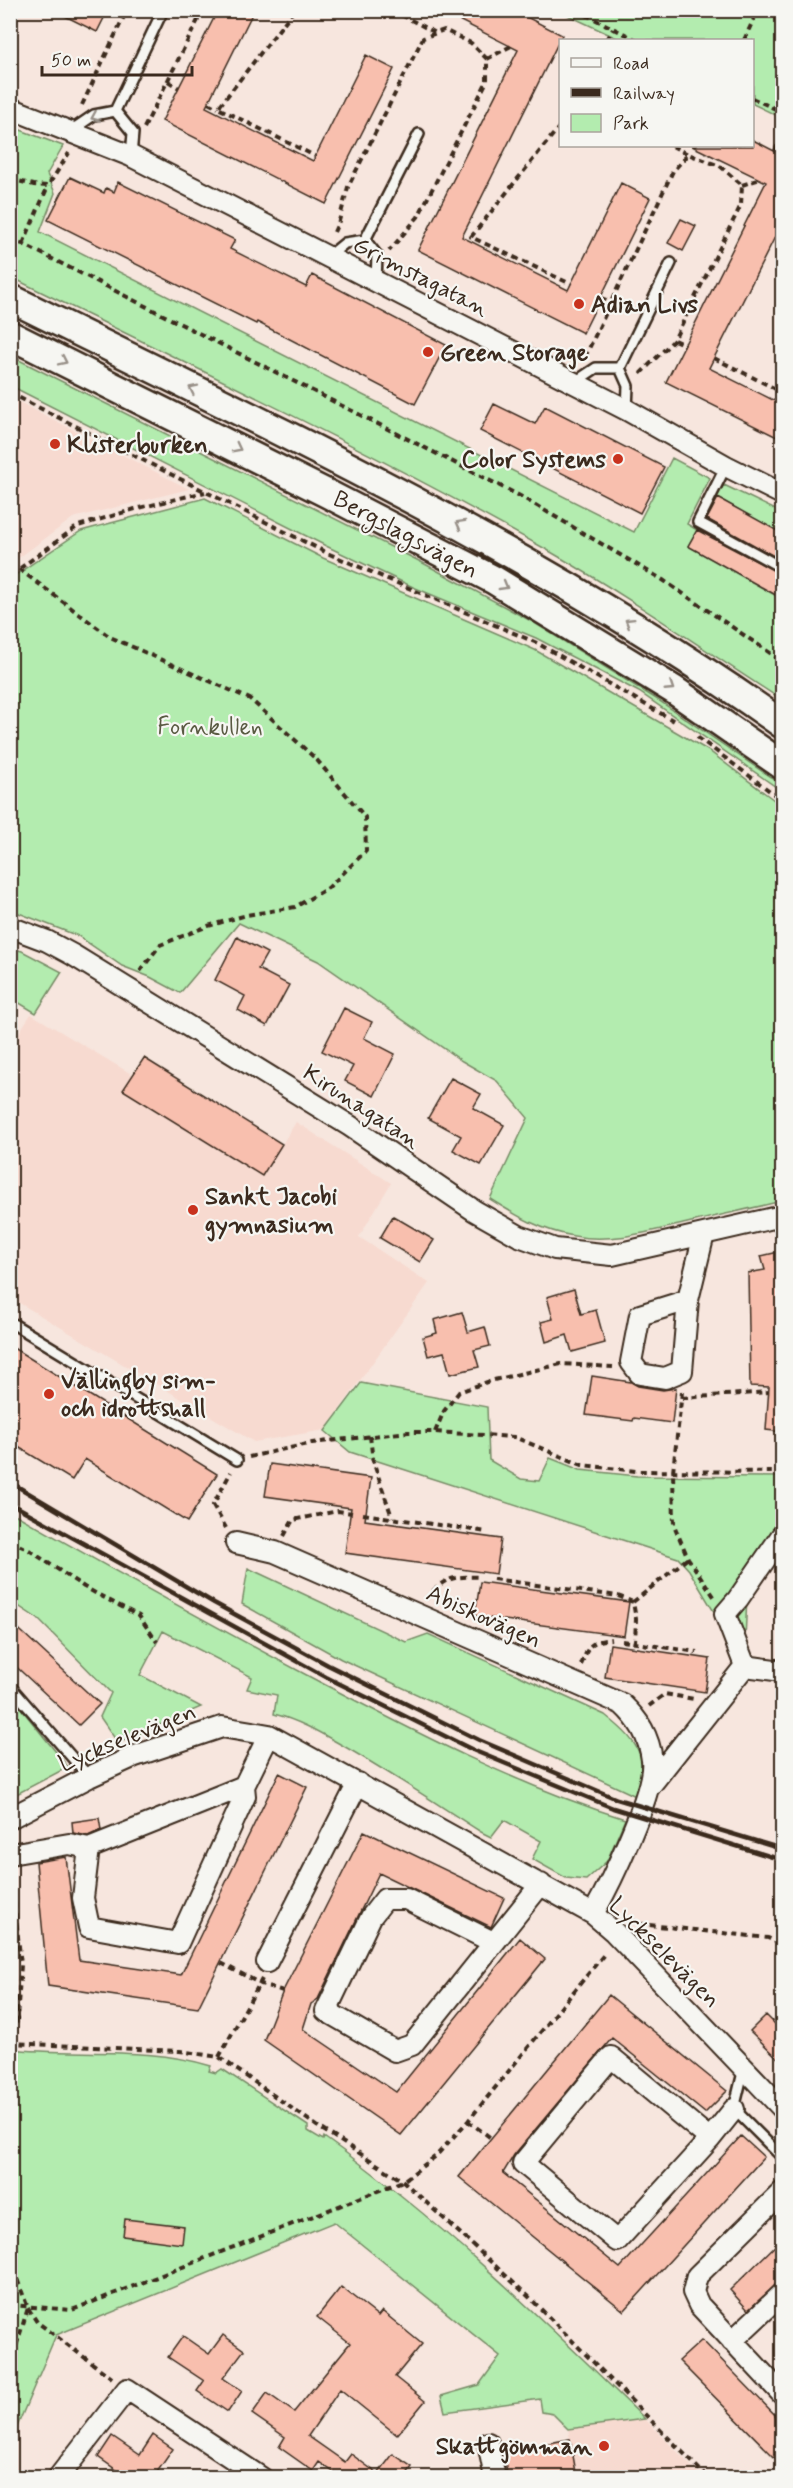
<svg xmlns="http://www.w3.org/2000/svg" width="793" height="2488" font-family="Mynerve,sans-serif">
	<rect width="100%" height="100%" fill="#f7e6de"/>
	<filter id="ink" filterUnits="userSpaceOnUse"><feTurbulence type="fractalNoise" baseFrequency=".0167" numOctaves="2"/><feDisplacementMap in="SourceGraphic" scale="12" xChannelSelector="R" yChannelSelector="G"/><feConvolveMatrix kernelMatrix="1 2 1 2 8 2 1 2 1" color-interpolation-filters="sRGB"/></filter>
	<g filter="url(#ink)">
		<path fill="#f7dad0" d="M 11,398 L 189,489 L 73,518 L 20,557 L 11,559 Z
			M 31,1014 L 133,1075 L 124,1090 L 262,1176 L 296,1122 L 391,1183 L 359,1237 L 429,1283 L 325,1430 L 254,1442 L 11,1298 L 11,1045 Z
			M 645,2419 L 702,2477 L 508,2477 L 503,2453 L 570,2439 L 568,2429 Z"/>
		<path fill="#b3ecaf" stroke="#778b66" stroke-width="1.5" d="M 559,11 L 782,11 L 782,118 L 753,104 L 752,40 L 621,40 Z
			M 10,126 L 63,146 L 47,174 L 55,193 L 40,232 L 634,532 L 672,458 L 710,478 L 687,524 L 697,530 L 688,546 L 782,599 L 782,700 C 705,650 629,597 549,551 C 374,452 191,366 11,277 Z
			M 11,356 L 421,562 L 533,622 L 658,700 L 782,785 L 782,791 L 639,692 L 536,638 L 413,587 L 326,546 L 11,386 Z
			M 724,485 L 782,513 L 782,534 L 716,497 Z
			M 205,498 L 323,558 L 535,650 L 709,751 L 782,806 L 782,1201 C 749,1209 716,1216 683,1224 C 649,1232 610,1243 574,1236 C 542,1231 517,1216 490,1199 L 528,1118 L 497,1081 L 462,1061 L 318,961 L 239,923 L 180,993 L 150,977 L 122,966 L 78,936 L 11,910 L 11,578 L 81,531 Z
			M 10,948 L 22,951 L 62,972 L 36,1013 L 11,998 Z
			M 361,1383 L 487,1407 L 489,1460 L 521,1479 L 539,1481 L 550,1458 L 580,1470 L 637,1476 L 782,1477 L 782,1542 L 747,1596 L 745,1640 L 719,1620 L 689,1570 L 678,1558 L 350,1452 L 325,1431 Z
			M 11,1512 C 111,1569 212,1625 314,1679 C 415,1732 516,1785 625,1819 L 607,1861 L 586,1880 L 566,1878 L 532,1859 L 541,1841 L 504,1820 L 491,1837 L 481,1832 C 434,1802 388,1771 340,1744 C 319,1732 298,1720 274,1714 L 277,1695 L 247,1689 L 252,1677 L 163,1631 L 140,1675 L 201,1707 L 118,1743 L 100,1717 L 111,1693 L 38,1619 L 11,1601 Z
			M 248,1568 L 406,1642 L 428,1634 L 605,1715 C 620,1727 640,1743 642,1764 C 642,1774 639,1787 638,1797 L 341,1659 L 242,1604 Z
			M 11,1696 L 68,1767 L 11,1797 L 10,1797 Z
			M 11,2049 C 76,2056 147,2046 211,2066 L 209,2071 L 216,2073 L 222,2069 L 308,2126 L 308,2131 L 323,2140 L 324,2137 C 441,2220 543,2320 645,2419 L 568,2429 L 553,2414 L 542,2412 L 540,2399 L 445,2412 L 441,2396 L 479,2385 L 500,2356 L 334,2222 L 56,2335 L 11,2441 Z"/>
		<path fill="#f8bfae" stroke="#3b2a1e" stroke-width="1.5" d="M 53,10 L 108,10 L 97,32 Z
			M 218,10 L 254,10 L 206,107 L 313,161 L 366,55 L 394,69 L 326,204 L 162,121 Z
			M 439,10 L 513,10 L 562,35 L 462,237 L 568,290 L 621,183 L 650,198 L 583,333 L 418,250 L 518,50 Z
			M 753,140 L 780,154 L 783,150 L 783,221 L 709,368 L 783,405 L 783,440 L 666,382 L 766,182 L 692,146 L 753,146 Z
			M 70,177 L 104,193 L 106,188 L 114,192 L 118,182 L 235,240 L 230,249 L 306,287 L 312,275 L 446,345 L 415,404 L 257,322 L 256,324 L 48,220 Z
			M 681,219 L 696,226 L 683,251 L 668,243 Z
			M 494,404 L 535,424 L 545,406 L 664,467 L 640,513 L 480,431 Z
			M 718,498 L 783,534 L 783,561 L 707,519 Z
			M 697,530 L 783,575 L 783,599 L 688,546 Z
			M 237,937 L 267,953 L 258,969 L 289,985 L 267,1026 L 238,1010 L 245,996 L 215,980 Z
			M 344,1008 L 372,1022 L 364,1038 L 395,1054 L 374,1096 L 345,1081 L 353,1066 L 322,1051 Z
			M 144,1058 L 282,1144 L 262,1176 L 123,1090 Z
			M 451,1078 L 481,1094 L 473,1108 L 504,1125 L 481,1165 L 453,1150 L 461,1136 L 428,1118 Z
			M 393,1216 L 434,1240 L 420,1262 L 380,1238 Z
			M 783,1251 L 783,1432 L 766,1430 L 769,1387 L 750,1386 L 748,1273 L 765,1270 L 761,1256 Z
			M 574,1289 L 581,1314 L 596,1310 L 605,1343 L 572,1352 L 567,1335 L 546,1342 L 541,1322 L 553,1319 L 547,1297 Z
			M 462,1312 L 468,1332 L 485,1327 L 490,1346 L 474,1350 L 479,1367 L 450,1374 L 444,1352 L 428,1356 L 423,1337 L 437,1333 L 434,1320 Z
			M 10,1346 L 217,1474 L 187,1522 L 85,1459 L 72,1480 L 10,1442 Z
			M 592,1376 L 631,1382 L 638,1386 L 663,1390 L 676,1388 L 672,1423 L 634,1418 L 633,1421 L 586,1415 Z
			M 270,1464 L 371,1478 L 365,1520 L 501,1539 L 496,1574 L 345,1553 L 351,1508 L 265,1496 Z
			M 480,1582 L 629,1602 L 624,1636 L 475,1616 Z
			M 10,1621 L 100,1704 L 79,1725 L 10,1661 Z
			M 610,1644 L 710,1659 L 705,1692 L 605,1677 Z
			M 279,1773 L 307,1787 L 198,2008 L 48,1986 L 36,1862 L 66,1857 L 79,1960 L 181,1975 Z
			M 99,1818 L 101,1830 L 88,1836 L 73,1833 L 72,1822 Z
			M 364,1831 L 504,1898 L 491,1927 L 379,1873 L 318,1999 L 311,2004 L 303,2029 L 396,2092 L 520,1938 L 545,1959 L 401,2135 L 264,2040 L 283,1991 Z
			M 609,1995 L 727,2091 L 705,2113 L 612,2038 L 514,2155 L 503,2173 L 620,2268 L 741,2136 L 764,2157 L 624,2311 L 459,2177 Z
			M 766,2015 L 783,2032 L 783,2063 L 750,2031 Z
			M 125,2219 L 184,2226 L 182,2244 L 123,2236 Z
			M 783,2238 L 783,2280 L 748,2310 L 730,2290 Z
			M 341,2287 L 378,2316 L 382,2311 L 422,2344 L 395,2377 L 425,2401 L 397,2435 L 340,2389 L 308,2436 L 345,2462 L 351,2454 L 378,2474 L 393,2454 L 412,2467 L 404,2478 L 334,2478 L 336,2474 L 319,2462 L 313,2471 L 279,2447 L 285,2437 L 252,2414 L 267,2393 L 294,2412 L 350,2343 L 317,2317 Z
			M 223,2335 L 244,2350 L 223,2378 L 242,2391 L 228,2412 L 197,2391 L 204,2381 L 168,2357 L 183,2336 L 209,2354 Z
			M 702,2340 L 783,2423 L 783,2466 L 679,2361 Z
			M 153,2435 L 173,2449 L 153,2478 L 128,2478 L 98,2457 L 112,2436 L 140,2455 Z
			M 570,2439 L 577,2478 L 508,2478 L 503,2452 Z"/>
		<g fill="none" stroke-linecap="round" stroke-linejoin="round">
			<defs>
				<path id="service" d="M 115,111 L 163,10
					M 69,132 L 94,115 L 115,111 L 133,133 L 131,156
					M 365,240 L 419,134
					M 329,256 L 345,243 L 365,240 L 377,255 L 376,282
					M 620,368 L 671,263
					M 575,382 L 596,368 L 620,368 L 628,386 L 627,410
					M 726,466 L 698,522 L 782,568
					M 10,1322 L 237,1460
					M 10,1686 L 89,1777
					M 744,2068 L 734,2109 L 782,2157"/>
				<path id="minor" d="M 10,108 L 131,156 L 627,410 L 726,466 L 782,494
					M 10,927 L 47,941 L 73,955 L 350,1126 L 475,1211 L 519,1236 L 555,1249 L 612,1255 L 782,1216
					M 688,1300 L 640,1315 L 631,1362 L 640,1374 L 665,1378 L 682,1371 L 688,1300 L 704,1234
					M 782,1535 L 738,1599 L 725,1614 L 745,1666 L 782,1671
					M 236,1543 L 275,1552 L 622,1704 C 639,1720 649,1736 652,1760 C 656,1790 609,1886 593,1914
					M 244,1786 L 245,1796 L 178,1943 L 89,1927 L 83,1898 L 89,1848 L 244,1786 L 269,1735
					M 650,1786 L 745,1666
					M 10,1818 L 89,1777 L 135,1756 L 222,1727 L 269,1735 L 593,1914 L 614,1932 L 782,2108
					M 10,1854 L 69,1844 L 89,1848
					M 493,1942 L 406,1899 L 385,1899 L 371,1917 L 326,2011 L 395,2051 L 412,2045 L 541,1884
					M 267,1962 L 358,1783
					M 710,2139 L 617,2241 L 523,2163 L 611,2057 L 710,2139 L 734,2109
					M 782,2192 L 697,2276 L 693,2292 L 699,2305 L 782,2394
					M 732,2341 L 782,2294
					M 488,2443 L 495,2478
					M 58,2478 L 127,2389 L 262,2478"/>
				<path id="secondary" d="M 10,298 C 274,429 542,553 782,724
					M 10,335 L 328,494 L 494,580 L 674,690 L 782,765"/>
			</defs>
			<use href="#service" stroke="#3b2a1e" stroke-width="14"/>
			<use href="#minor" stroke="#3b2a1e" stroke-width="24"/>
			<use href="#secondary" stroke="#3b2a1e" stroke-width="32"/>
			<path stroke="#3b2a1e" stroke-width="4" stroke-dasharray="6 4.5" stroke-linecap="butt" d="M 294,10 L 218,108 L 315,156
				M 392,10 L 436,33
				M 576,10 L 637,40
				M 771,10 L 782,16
				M 525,16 L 528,10
				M 607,40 L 613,29
				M 744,40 L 758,10
				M 487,59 L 511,46
				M 168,81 L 179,88
				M 752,98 L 782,112
				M 208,103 L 218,108
				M 82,105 L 127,10
				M 560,126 L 471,237 L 571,284
				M 144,128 L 203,10
				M 672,146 L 688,154
				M 775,151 L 782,134
				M 10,179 L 34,185 L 48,186 L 69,153
				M 742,185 L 760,179
				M 334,232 L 339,221 L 348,187 L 423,38 L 444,30 L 471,43 L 487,59 L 487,81 L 418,217 L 389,251
				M 10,241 L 23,244 L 520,496 L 663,580 L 782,661
				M 23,244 L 48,186
				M 601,298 L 611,302
				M 674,340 L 685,345
				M 585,357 L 673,171 L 688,154 L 720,166 L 742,185 L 741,205 L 674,340 L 639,375
				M 714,358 L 782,392
				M 10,393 L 327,553 L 537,643 L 676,722
				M 19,569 L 110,637 L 250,699 L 316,759 L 365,817 L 366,851 L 328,888 L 295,907 L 247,915 L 208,926 L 160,945 L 138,974
				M 10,572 L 19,569 L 78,526 L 135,509 L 205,492
				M 697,737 L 782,800
				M 682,1392 L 673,1471 L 674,1525 L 688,1558 L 715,1598
				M 682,1398 L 769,1392
				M 435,1432 L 444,1411 L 459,1392 L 490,1381 L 561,1364 L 613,1367
				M 370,1436 L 373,1461 L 392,1517
				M 249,1457 L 312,1443 L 408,1432 L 435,1432 L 514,1437 L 582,1465 L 636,1471 L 782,1472
				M 363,1514 L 487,1532
				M 226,1528 L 213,1505 L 231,1472
				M 284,1536 L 293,1520 L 338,1511 L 352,1513
				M 10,1541 L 29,1550 L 84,1587 L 139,1616 L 157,1642
				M 493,1579 L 618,1596 L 633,1602 L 636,1619 L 635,1642
				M 426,1599 C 444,1577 453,1576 481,1577
				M 633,1602 L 688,1558
				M 622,1641 L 697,1652
				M 581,1665 C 589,1646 588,1642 611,1639
				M 649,1706 L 665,1694 L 694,1699
				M 630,1919 L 640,1924 L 768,1938 L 782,1945
				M 221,1963 L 261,1984 L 283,1991
				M 10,2043 L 180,2051 L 219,2057 L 317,2126 L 403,2181 L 528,2296 L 708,2478
				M 219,2057 L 262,1979
				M 10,2065 L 15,2043 L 21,1965 L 11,1871
				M 468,2121 L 491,2138
				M 10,2260 L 28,2308 L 10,2366
				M 10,2305 L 72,2310 L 403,2181 L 436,2156 L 468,2121 L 606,1952
				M 28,2308 L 37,2322 L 112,2378"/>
			<use href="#service" stroke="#f6f6f2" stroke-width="9"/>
			<use href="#minor" stroke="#f6f6f2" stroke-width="20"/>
			<use href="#secondary" stroke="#f6f6f2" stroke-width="27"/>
			<path stroke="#3b2a1e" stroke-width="4.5" d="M 10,1482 L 214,1603 L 328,1665 L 479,1740 L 617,1799 L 782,1849
				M 10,1503 L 326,1677 L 475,1751 L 613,1808 L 782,1860"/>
		</g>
		<defs><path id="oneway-chevron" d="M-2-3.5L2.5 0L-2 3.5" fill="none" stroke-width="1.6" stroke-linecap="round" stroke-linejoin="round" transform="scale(1.5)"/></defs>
		<g stroke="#989088">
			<use href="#oneway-chevron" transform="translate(95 117) rotate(157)"/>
			<use href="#oneway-chevron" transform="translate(63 361) rotate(26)"/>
			<use href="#oneway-chevron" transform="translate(193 389) rotate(-154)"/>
			<use href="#oneway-chevron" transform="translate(237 448) rotate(27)"/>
			<use href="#oneway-chevron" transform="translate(460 524) rotate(-151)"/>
			<use href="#oneway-chevron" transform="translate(504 586) rotate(30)"/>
			<use href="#oneway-chevron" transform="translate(629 622) rotate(-148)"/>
			<use href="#oneway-chevron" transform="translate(670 687) rotate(33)"/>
		</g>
	</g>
	<g fill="#c8321e" stroke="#f6f6f2" stroke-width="2">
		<circle cx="579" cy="304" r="6"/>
		<circle cx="428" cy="352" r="6"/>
		<circle cx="55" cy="444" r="6"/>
		<circle cx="618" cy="459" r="6"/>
		<circle cx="193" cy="1210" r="6"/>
		<circle cx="49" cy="1394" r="6"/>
		<circle cx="604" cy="2446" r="6"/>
	</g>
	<g text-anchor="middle" stroke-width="4.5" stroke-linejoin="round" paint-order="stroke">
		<g font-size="24" fill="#3b2a1e" stroke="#f6f6f2">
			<text transform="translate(421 276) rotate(27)" y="8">Grimstagatan</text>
			<text transform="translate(406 534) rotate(28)" y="8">Bergslagsvägen</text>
			<text transform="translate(362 1106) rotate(33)" y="8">Kirunagatan</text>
			<text transform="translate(484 1616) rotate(24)" y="8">Abiskovägen</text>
			<text transform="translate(127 1737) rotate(-22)" y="8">Lyckselevägen</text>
			<text transform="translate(665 1952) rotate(45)" y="8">Lyckselevägen</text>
		</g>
		<g font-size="24" font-weight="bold" fill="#3b2a1e" stroke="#f6f6f2" text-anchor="start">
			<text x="591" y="312">Adian Livs</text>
			<text x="440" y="360">Green Storage</text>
			<text x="67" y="452">Klisterburken</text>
			<text x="606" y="467" text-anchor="end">Color Systems</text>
			<text x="205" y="1204">Sankt Jacobi<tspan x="205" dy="28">gymnasium</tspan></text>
			<text x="61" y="1388">Vällingby sim-<tspan x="61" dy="28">och idrottshall</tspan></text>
			<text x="592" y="2454" text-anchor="end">Skattgömman</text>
		</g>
		<g font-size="24" fill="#595a42" stroke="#f6f6f2">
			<text x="210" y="734">Fornkullen</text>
		</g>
	</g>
	<rect width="793" height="2488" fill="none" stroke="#f6f6f2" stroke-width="36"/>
	<rect x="18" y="18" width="757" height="2452" fill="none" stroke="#3b2a1e" stroke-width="2" filter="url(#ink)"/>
	<rect x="559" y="39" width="195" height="108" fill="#f6f6f2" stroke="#aba49d" stroke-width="1.5"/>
	<rect x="571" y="58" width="30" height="9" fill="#f6f6f2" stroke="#aba49d" stroke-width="1.5"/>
	<text x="613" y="69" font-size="18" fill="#3b2a1e">Road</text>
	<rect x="571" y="88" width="30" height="9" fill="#3b2a1e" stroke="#aba49d" stroke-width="1.5"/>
	<text x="613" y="99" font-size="18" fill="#3b2a1e">Railway</text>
	<rect x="571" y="114" width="30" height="18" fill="#b3ecaf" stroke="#aba49d" stroke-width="1.5"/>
	<text x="613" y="129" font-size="18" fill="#3b2a1e">Park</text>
	<path d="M42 66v9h150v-9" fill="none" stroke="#3b2a1e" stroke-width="3"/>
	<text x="51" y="66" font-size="18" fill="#3b2a1e" stroke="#f6f6f2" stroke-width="4.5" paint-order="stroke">50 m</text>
</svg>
